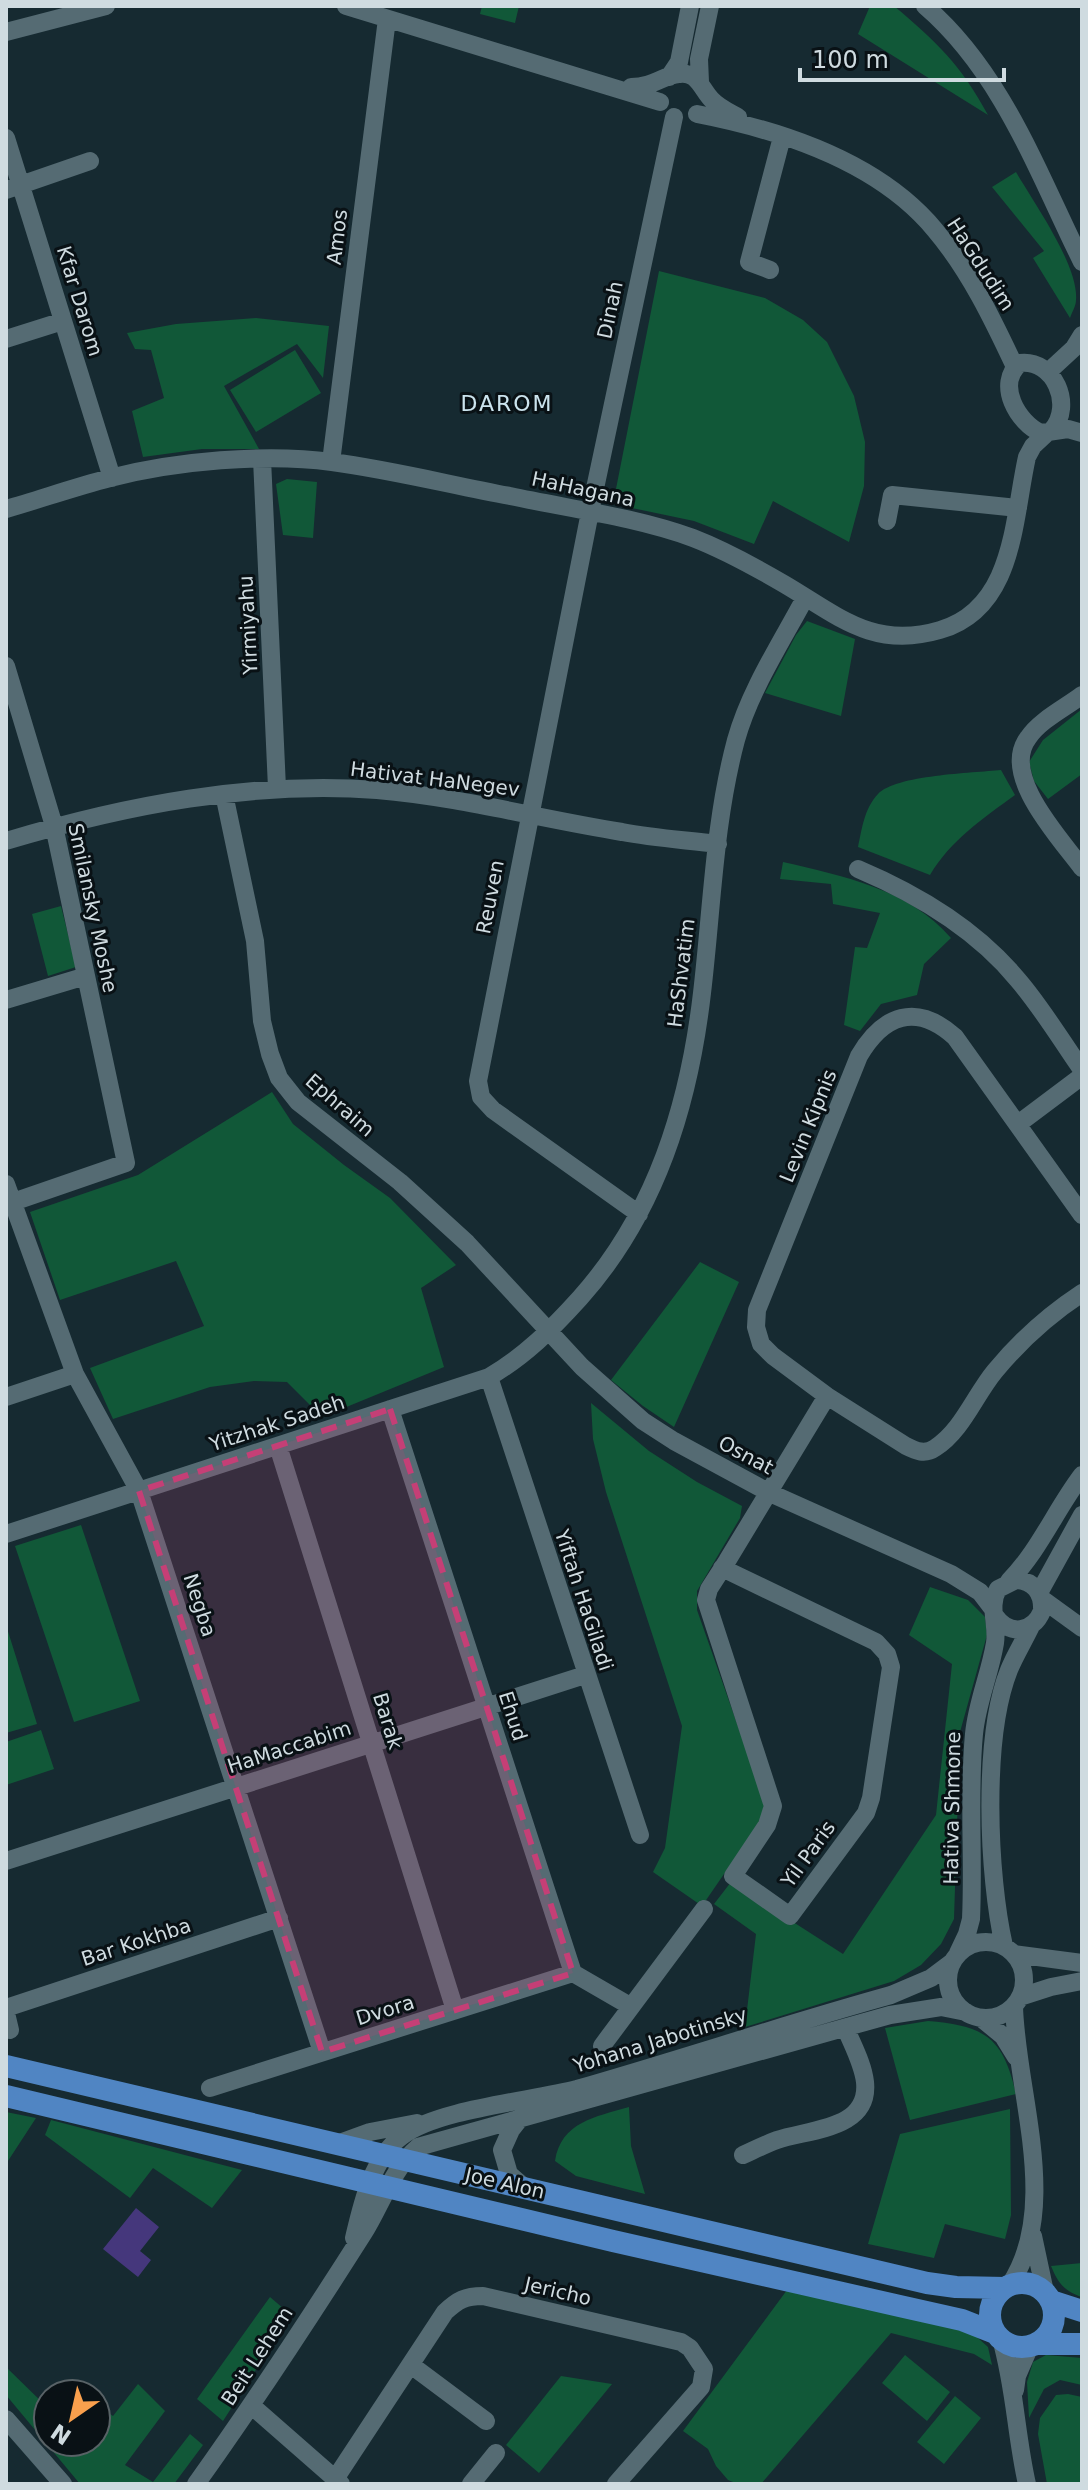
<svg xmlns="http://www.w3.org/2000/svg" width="1088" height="2490" font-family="'DejaVu Sans',sans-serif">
	<rect width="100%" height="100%" fill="#162a31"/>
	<path fill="#115838" d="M 482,6 L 519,6 L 515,23 L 480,14 Z
		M 870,6 L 894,6 C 937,42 961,65 988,115 L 858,34 Z
		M 1016,172 C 1034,203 1079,266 1076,300 C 1076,306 1072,312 1070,318 L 1033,258 L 1044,251 L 992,187 Z
		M 659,271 L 765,298 L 803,320 L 827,342 L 854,396 L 865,442 L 864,486 L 849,542 L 773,501 L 754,544 L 694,521 L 613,504 Z
		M 256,318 L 329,326 L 323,378 L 297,344 L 224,386 L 259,449 L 202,449 L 143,457 L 132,411 L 164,398 L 151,350 L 135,349 L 127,333 L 176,324 Z
		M 295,350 L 321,393 L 256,432 L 230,390 Z
		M 287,479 L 317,482 L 313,538 L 283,535 L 276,484 Z
		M 807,621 L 855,639 L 841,716 L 765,693 L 796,635 Z
		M 1082,709 L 1082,774 L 1048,799 L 1034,781 L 1029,762 L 1043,740 Z
		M 1001,770 L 1015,795 C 982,819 951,840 930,875 L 858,847 C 862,829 864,809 878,794 C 896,775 972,773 1001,770 Z
		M 783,862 C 843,876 909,889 951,938 L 924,964 L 917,995 L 881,1004 L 860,1031 L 844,1025 L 855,947 L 867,948 L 880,913 L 833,904 L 831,884 L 780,879 Z
		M 61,906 L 76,967 L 48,976 L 32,914 Z
		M 272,1092 L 293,1124 L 344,1165 L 390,1198 L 456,1265 L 421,1288 L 444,1367 L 322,1417 L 287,1382 L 254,1381 L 210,1387 L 113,1419 L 90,1368 L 204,1326 L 176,1261 L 60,1300 L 30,1212 L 138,1175 Z
		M 700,1262 L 739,1282 L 674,1427 L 643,1406 L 611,1380 Z
		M 591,1403 L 649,1451 L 697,1482 L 742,1506 L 740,1518 L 697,1591 L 697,1610 L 766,1806 L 757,1826 L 702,1906 L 653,1872 L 665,1848 L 682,1726 L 606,1492 L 593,1439 Z
		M 81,1525 L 140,1701 L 74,1722 L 15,1546 Z
		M 930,1587 L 968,1600 L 985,1617 L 987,1635 L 960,1732 L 954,1919 L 941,1944 L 921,1965 L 894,1981 L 745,2027 L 756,1934 L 714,1904 L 731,1882 L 843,1954 L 936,1815 L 952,1664 L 909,1635 Z
		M 6,1625 L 37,1724 L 6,1733 Z
		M 41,1730 L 54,1769 L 6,1785 L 6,1742 Z
		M 928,2021 C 985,2026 1003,2037 1016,2094 L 910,2120 L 885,2028 Z
		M 629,2107 L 631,2146 L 645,2194 L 576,2176 L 555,2161 C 561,2122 595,2117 629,2107 Z
		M 1010,2109 L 1011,2215 L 1005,2239 L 945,2224 L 934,2258 L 868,2244 L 900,2134 Z
		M 6,2112 L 36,2118 L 6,2164 Z
		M 51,2120 L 242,2170 L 212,2208 L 153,2168 L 130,2198 L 45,2135 Z
		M 1082,2263 L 1082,2297 C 1064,2291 1058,2283 1051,2266 Z
		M 787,2290 L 969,2330 L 988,2347 L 992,2365 L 974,2354 L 891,2333 L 761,2484 L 738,2484 L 728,2480 L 716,2466 L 708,2449 L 683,2431 Z
		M 270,2297 L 291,2315 L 223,2421 L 197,2399 Z
		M 905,2355 L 950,2392 L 927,2421 L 882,2383 Z
		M 1046,2355 L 1082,2358 L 1082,2385 L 1060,2380 L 1044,2389 L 1029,2418 L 1027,2382 L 1033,2362 Z
		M 6,2367 L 48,2408 L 48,2442 L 96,2442 L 96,2411 L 100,2407 L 113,2416 L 138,2384 L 165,2411 L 125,2465 L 153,2482 L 190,2434 L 203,2445 L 174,2484 L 80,2484 L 6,2395 Z
		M 561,2376 L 612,2384 L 539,2473 L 506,2445 Z
		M 1068,2394 L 1082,2397 L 1082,2484 L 1047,2484 L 1038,2434 L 1040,2418 L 1056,2395 Z
		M 955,2396 L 981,2418 L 944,2464 L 917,2442 Z"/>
	<path fill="#45377c" d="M 136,2208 L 159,2227 L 140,2251 L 151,2260 L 138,2277 L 103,2249 Z"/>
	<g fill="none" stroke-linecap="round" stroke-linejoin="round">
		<path stroke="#556b73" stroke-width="18" d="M 346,6 L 660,102
			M 925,6 C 1002,72 1038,173 1082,262
			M 6,32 L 106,6
			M 669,77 L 679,62 L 690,6
			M 700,82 L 699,59 L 710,6
			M 631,87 C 654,87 663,75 679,74 C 697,71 701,88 711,99 C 718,107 729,112 738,117
			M 697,114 C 780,130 878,161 935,230 C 969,270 993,320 1015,367
			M 6,138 L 112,478
			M 6,190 L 90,161
			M 770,270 L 749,262 L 782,137
			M 6,339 L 63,321
			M 1048,372 L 1074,348 L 1082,335
			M 1052,430 C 1074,405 1054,359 1020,363 C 995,384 1018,423 1041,433 L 1068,429 L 1082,433
			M 262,459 L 277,788
			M 331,462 L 387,19
			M 6,509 C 41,499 75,487 110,478 C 175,461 266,453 332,462 C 392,470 451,485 510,496 C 571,509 635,517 693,538 C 724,550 755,567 784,584 C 837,615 873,650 940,630 C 1015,608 1013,519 1027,457 L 1033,446 L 1048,432
			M 887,521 L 892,495 L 1018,508
			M 6,666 L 54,826 L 126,1163 L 13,1202
			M 1082,695 C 1065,708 1040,720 1028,738 C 1000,775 1060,838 1082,868
			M 224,794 L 255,941 L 262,1021 L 270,1054 L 279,1078 L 298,1102 L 400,1182 L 467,1243 L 582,1367 L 643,1421 L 674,1441 L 770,1493 L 951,1574 L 980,1592 L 993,1609
			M 6,841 C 126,805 251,781 377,790 C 460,797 540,819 622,832 C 653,838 686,840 718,844
			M 858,869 C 917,894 977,930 1018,980 C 1042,1008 1061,1040 1082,1070
			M 6,1000 L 86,976
			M 1018,1124 L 1082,1076
			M 6,1184 L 75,1374 L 139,1491 L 322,2052
			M 639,1214 L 493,1110 L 481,1097 L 478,1081 L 590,512 L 674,117
			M 1082,1215 L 955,1037 C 916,1002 883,1015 859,1056 L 757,1310 L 756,1327 L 761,1344 L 773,1356 L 827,1396 L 906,1446 C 916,1451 925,1455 935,1448 C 962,1431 975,1395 995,1371 C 1019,1342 1050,1314 1082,1293
			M 489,1377 L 640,1835
			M 6,1397 L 75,1374
			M 390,1409 L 573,1973 L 630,2006
			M 278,1446 L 455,2010
			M 6,1534 L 489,1377 C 525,1356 552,1329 580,1298 C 656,1213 689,1105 702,993 C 712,909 714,822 736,740 C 750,690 781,643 805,598
			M 722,1568 L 876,1642 L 887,1654 L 891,1667 L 871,1798 L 866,1813 L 790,1916 L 733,1876 L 767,1825 L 773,1806 L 706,1600 L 709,1589 L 727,1561 L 827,1396
			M 1009,1581 C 1039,1551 1056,1509 1082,1475
			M 1039,1593 L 1082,1515
			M 1042,1599 L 1082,1628
			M 6,1861 L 585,1675
			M948 1980a38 38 0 1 1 76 0a38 38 0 1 1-76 0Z
			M 1004,1946 C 988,1876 982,1738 1009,1670 C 1015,1655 1024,1641 1031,1626
			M 958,1953 L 967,1934 L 971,1919 C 974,1857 968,1796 974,1734 C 977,1702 990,1674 995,1643 C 998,1625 988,1606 998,1589 L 1016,1580 C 1034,1581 1043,1593 1042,1611 C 1033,1633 1009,1636 995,1616
			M 1014,1954 L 1082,1963
			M 1020,1997 L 1051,1987 L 1082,1981
			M 6,2008 L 279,1918
			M 6,2013 L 10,2030
			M 981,2018 L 1003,2036 L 1016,2057
			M 602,2046 L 704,1909
			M 210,2088 L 573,1973
			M 522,2116 L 511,2130 L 502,2150 L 509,2174 L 524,2187
			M 337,2144 L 370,2132 L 417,2123
			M 743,2155 C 754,2150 766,2144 777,2140 C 809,2129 870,2130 865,2082 C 863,2064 853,2046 846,2029
			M 1033,2236 L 1045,2292
			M 354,2238 C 362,2204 372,2158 402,2136 C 438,2109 531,2101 577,2089 C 682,2059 786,2024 891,1995 L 931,1978 L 951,1963
			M 1009,2286 C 1062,2208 1016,2092 1014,2006
			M 1001,2339 C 1015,2387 1016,2436 1027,2484
			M 411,2365 L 486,2421
			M 1015,2390 L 1017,2376 L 1030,2346
			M 252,2406 L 341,2484
			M 6,2419 L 63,2484
			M 335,2479 L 445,2312 C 458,2300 465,2296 483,2296 L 681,2342 L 690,2348 L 704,2369 L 701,2387 L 616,2484
			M 196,2484 C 254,2403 309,2319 363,2234 C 381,2206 392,2169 418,2147 L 890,2015 L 941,2007 L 966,2012
			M 471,2484 L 496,2453"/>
		<path stroke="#5085c3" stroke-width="22" d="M 6,2066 L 927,2283 L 956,2287 L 1005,2288
			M 6,2096 L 613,2241 L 904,2307 L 962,2320 L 995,2333
			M990 2315a32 32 0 1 1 64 0a32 32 0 1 1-64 0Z
			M 1051,2301 L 1082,2311
			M 1036,2344 L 1082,2344"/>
	</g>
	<path fill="#c53f76" fill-opacity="0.2" stroke="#c53f76" stroke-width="6" stroke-dasharray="16 10" stroke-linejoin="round" d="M 390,1409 L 573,1973 L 322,2052 L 139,1491 Z"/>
	<g text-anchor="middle" stroke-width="6" stroke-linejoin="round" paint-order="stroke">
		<g font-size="20" fill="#cfdbe0" stroke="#091115">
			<text transform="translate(337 237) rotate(-83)" y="7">Amos</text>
			<text transform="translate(981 264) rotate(57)" y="7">HaGdudim</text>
			<text transform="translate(80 301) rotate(73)" y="7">Kfar Darom</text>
			<text transform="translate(610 310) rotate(-78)" y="7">Dinah</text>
			<text transform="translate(583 489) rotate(12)" y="7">HaHagana</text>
			<text transform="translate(248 625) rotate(-93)" y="7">Yirmiyahu</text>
			<text transform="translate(435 779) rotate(7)" y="7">Hativat HaNegev</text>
			<text transform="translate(490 897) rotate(-79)" y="7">Reuven</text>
			<text transform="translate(93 908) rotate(78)" y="7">Smilansky Moshe</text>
			<text transform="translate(681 973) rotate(-83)" y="7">HaShvatim</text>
			<text transform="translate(340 1105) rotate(41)" y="7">Ephraim</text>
			<text transform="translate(808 1126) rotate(-68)" y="7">Levin Kipnis</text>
			<text transform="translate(277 1423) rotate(-18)" y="7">Yitzhak Sadeh</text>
			<text transform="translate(746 1455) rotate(28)" y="7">Osnat</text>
			<text transform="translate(584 1600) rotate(72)" y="7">Yiftah HaGiladi</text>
			<text transform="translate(200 1605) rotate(72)" y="7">Negba</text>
			<text transform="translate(513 1716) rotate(72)" y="7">Ehud</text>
			<text transform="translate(388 1721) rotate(73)" y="7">Barak</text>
			<text transform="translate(289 1747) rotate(-18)" y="7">HaMaccabim</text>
			<text transform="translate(952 1808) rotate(-89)" y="7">Hativa Shmone</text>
			<text transform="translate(808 1854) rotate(-54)" y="7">Yil Paris</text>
			<text transform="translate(136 1942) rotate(-18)" y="7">Bar Kokhba</text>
			<text transform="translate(385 2010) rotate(-17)" y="7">Dvora</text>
			<text transform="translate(660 2040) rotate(-17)" y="7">Yohana Jabotinsky</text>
			<text transform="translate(505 2183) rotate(13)" y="7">Joe Alon</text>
			<text transform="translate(558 2291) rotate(13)" y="7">Jericho</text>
			<text transform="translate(257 2356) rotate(-57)" y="7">Beit Lehem</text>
		</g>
		<g font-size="22" letter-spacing="2" fill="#cbe3ed" stroke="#091115">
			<text x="507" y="411">DAROM</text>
		</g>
	</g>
	<rect width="1088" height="2490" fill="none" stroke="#cfdbe0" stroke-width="16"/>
	<g transform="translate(72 2418) rotate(214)"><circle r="38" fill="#091115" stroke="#586266" stroke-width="2"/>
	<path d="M0-6L14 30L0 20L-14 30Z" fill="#f9a04d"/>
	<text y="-12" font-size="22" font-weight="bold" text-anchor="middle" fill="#cfdbe0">N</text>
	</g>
	<path d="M800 68v12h204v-12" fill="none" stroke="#cfdbe0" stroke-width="4"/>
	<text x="812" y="68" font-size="24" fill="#cfdbe0" stroke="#091115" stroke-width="6" paint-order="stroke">100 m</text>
</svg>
